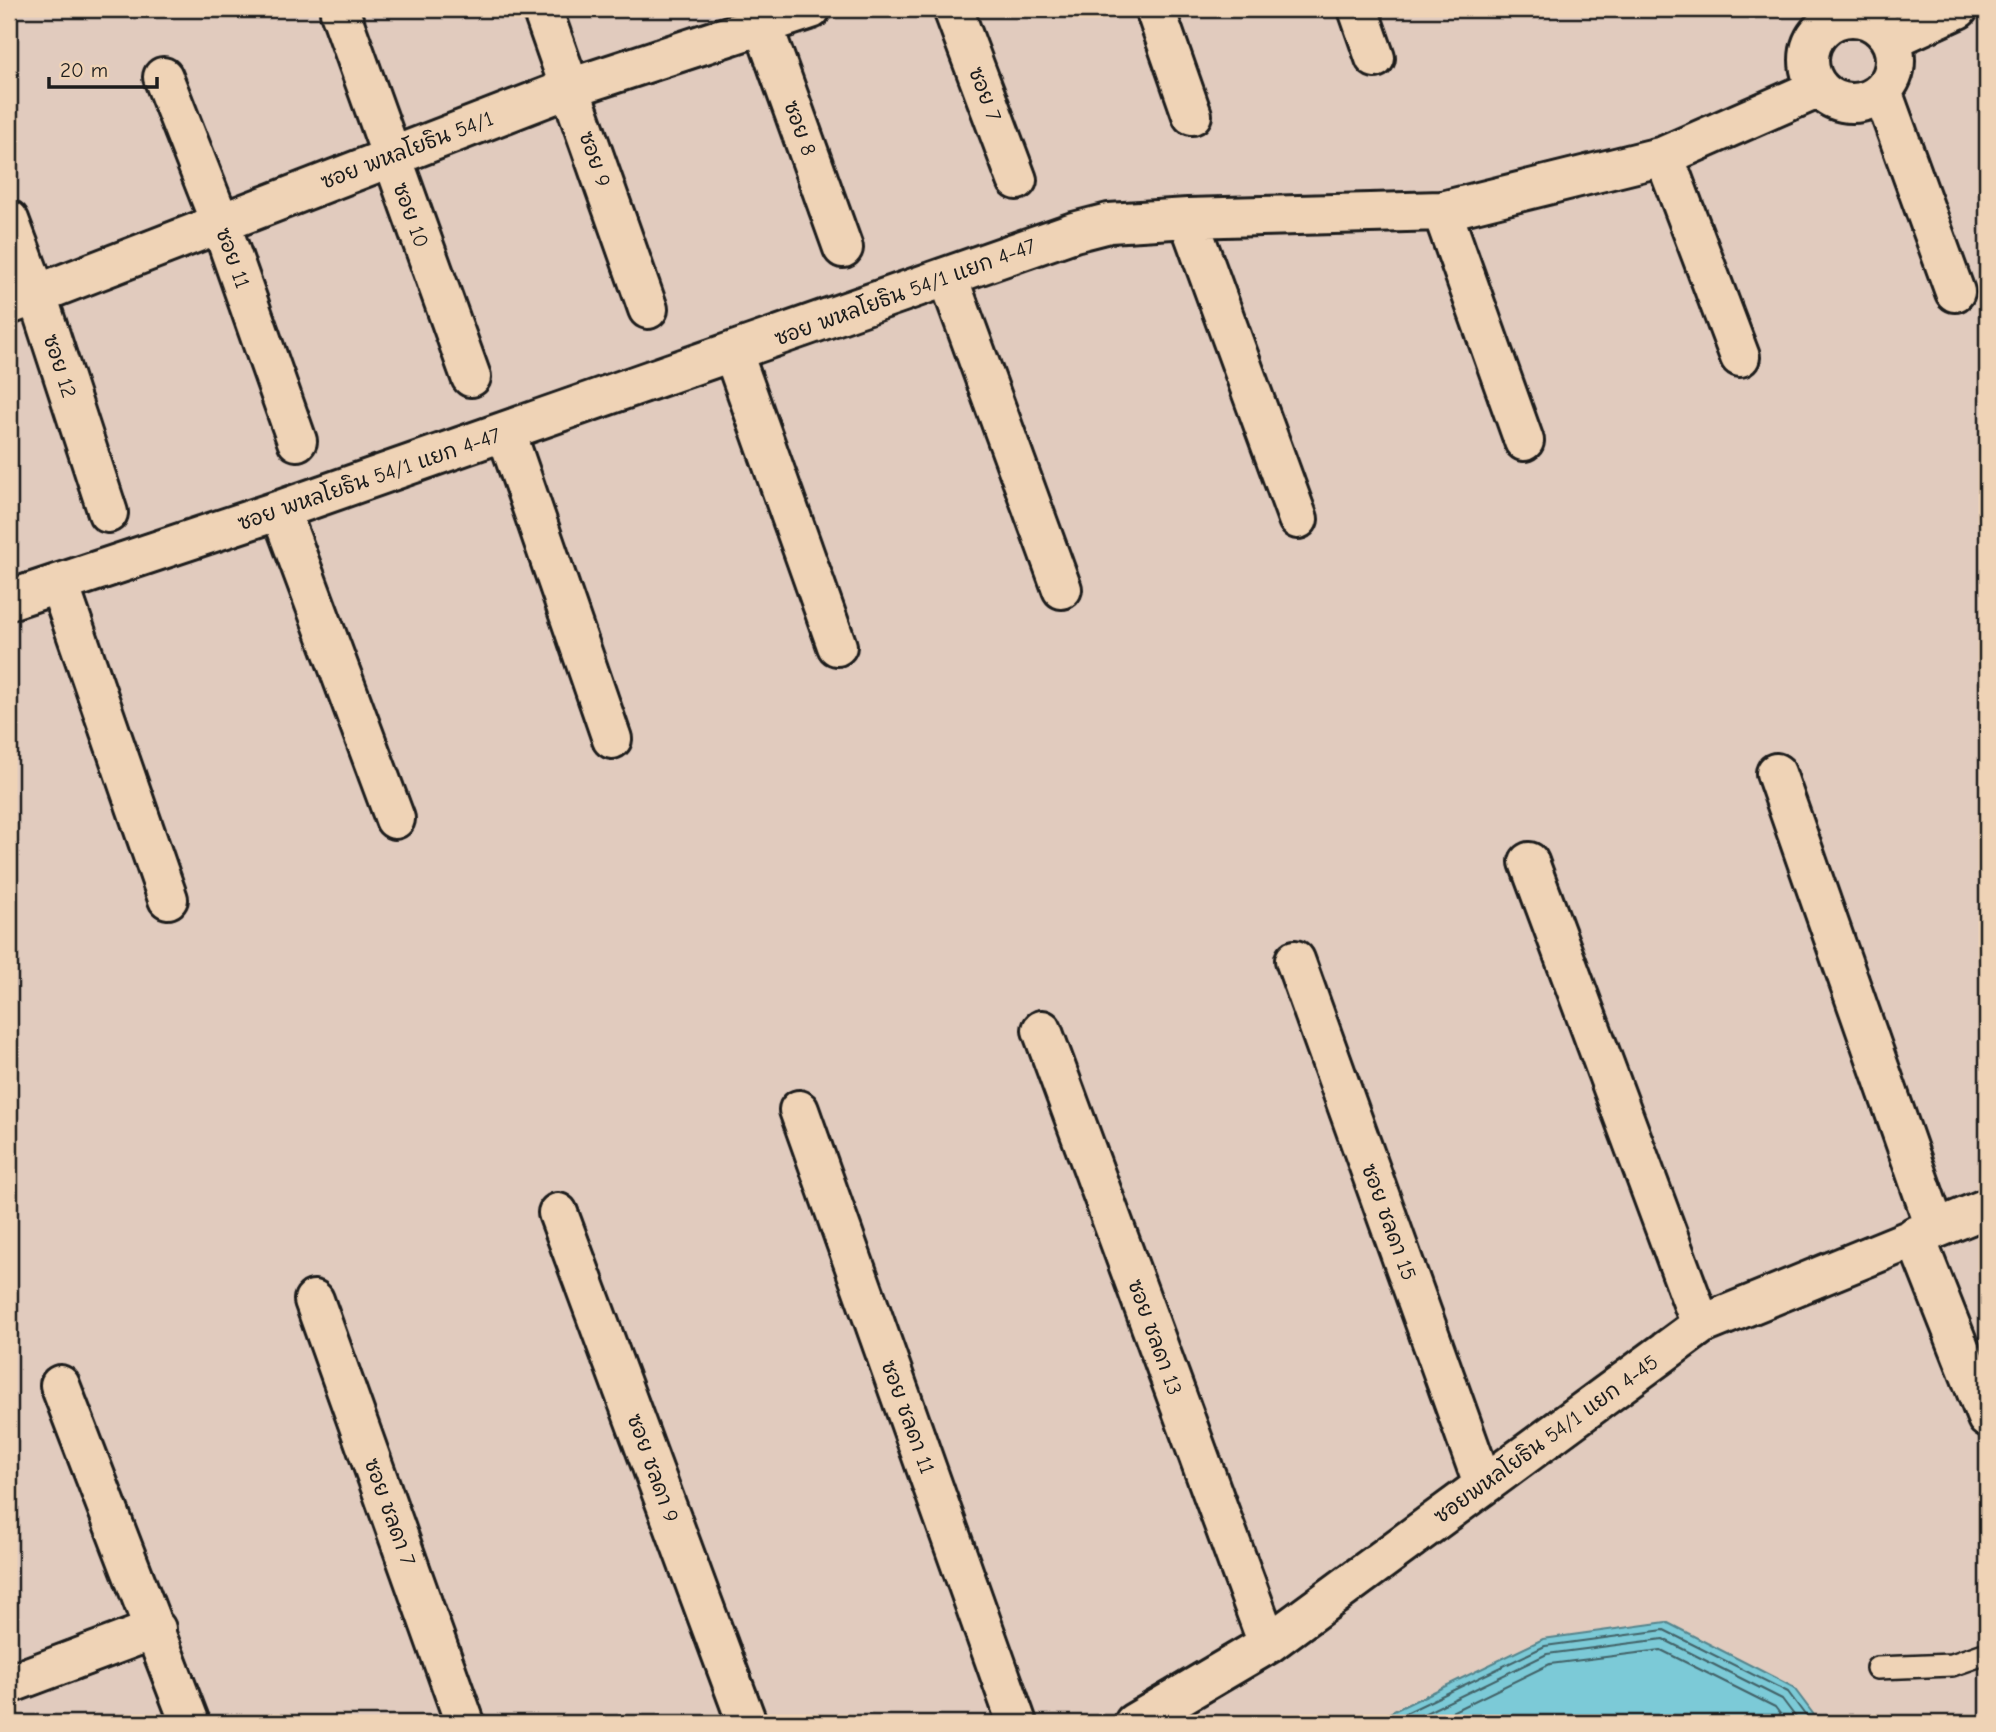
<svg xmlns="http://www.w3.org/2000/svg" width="1996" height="1732" font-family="'Comic Neue','Playpen Sans Thai',sans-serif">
	<rect width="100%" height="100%" fill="#e1cbbe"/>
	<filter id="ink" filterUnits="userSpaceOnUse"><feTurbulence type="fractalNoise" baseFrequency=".0143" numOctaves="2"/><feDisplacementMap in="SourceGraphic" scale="14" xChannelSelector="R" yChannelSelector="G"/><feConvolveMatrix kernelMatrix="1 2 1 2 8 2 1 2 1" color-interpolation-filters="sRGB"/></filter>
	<g filter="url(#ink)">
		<path fill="#7bcad7" stroke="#55848c" stroke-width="2" d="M 1666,1622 L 1793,1687 L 1820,1723 L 1369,1723 L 1543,1639 Z"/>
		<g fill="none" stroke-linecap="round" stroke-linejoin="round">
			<path stroke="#426267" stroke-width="2" d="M 1385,1723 L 1545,1646 L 1664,1630 L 1788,1692 L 1811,1723
				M 1405,1723 L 1547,1654 L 1663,1639 L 1782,1699 L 1800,1723
				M 1429,1723 L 1550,1664 L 1661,1650 L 1775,1707 L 1787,1723"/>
			<defs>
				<path id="service" d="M 1877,1668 L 1952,1665 L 1987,1653"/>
				<path id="minor" d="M 542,9 L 648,309
					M 757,9 L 843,248
					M 953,9 L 1017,180
					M 1155,9 L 1192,115
					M 1358,9 L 1375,58
					M 340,12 L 471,377
					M1809 60a43 43 0 1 1 86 0a43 43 0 1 1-86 0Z
					M 1890,40 L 1958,9
					M 163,77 L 220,222 L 297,441
					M 1882,91 L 1955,292
					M 1664,156 L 1740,357
					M 1442,211 L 1524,441
					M 1188,218 L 1298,519
					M 9,220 L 36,292 L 108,513
					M 948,277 L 1062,589
					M 9,305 L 570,88 L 811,9
					M 733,353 L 837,646
					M 506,432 L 612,739
					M 280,510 L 395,819
					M 59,584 L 168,899
					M 9,600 L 280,510 L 1074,232 L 1109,223 L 1188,218 L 1442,211 L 1664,156 L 1819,88
					M 1776,773 L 1935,1227
					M 1529,862 L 1701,1325
					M 1295,960 L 1483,1484
					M 1042,1030 L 1268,1644
					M 799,1110 L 1017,1723
					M 558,1213 L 747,1723
					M 1915,1236 L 1987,1418
					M 314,1300 L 465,1723
					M 60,1385 L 190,1723
					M 9,1684 L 156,1629
					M 1134,1723 L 1268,1644 L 1701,1325 L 1987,1208"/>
			</defs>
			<use href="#service" stroke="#1c1c1c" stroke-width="26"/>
			<use href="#minor" stroke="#1c1c1c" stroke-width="44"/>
			<use href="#service" stroke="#efd3b6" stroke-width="21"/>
			<use href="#minor" stroke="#efd3b6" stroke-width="38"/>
		</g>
	</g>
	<g text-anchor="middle" stroke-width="6" stroke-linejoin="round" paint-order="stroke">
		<g font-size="21" fill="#1c1c1c" stroke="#efd3b6">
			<text transform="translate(985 94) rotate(69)" y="7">ซอย 7</text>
			<text transform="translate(800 128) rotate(70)" y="7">ซอย 8</text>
			<text transform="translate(407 150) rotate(-21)" y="7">ซอย พหลโยธิน 54/1</text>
			<text transform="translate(595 159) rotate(71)" y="7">ซอย 9</text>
			<text transform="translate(411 215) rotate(70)" y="7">ซอย 10</text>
			<text transform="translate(233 258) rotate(70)" y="7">ซอย 11</text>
			<text transform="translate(905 292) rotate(-20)" y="7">ซอย พหลโยธิน 54/1 แยก 4-47</text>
			<text transform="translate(60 366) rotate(72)" y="7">ซอย 12</text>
			<text transform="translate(369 479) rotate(-19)" y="7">ซอย พหลโยธิน 54/1 แยก 4-47</text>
			<text transform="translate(1389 1222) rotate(70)" y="7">ซอย ชลดา 15</text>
			<text transform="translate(1155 1337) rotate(70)" y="7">ซอย ชลดา 13</text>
			<text transform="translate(908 1417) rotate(70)" y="7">ซอย ชลดา 11</text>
			<text transform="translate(1546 1439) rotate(-36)" y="7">ซอยพหลโยธิน 54/1 แยก 4-45</text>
			<text transform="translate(653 1468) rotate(70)" y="7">ซอย ชลดา 9</text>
			<text transform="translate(390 1512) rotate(70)" y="7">ซอย ชลดา 7</text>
		</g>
	</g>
	<rect width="1996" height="1732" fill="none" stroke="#efd3b6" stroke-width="35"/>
	<rect x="18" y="18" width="1961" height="1697" fill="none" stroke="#1c1c1c" stroke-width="2.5" filter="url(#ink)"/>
	<path d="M49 77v10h108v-10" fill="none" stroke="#1c1c1c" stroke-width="3.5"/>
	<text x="60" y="77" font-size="21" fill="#1c1c1c" stroke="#efd3b6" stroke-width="5" paint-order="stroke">20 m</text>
</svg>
